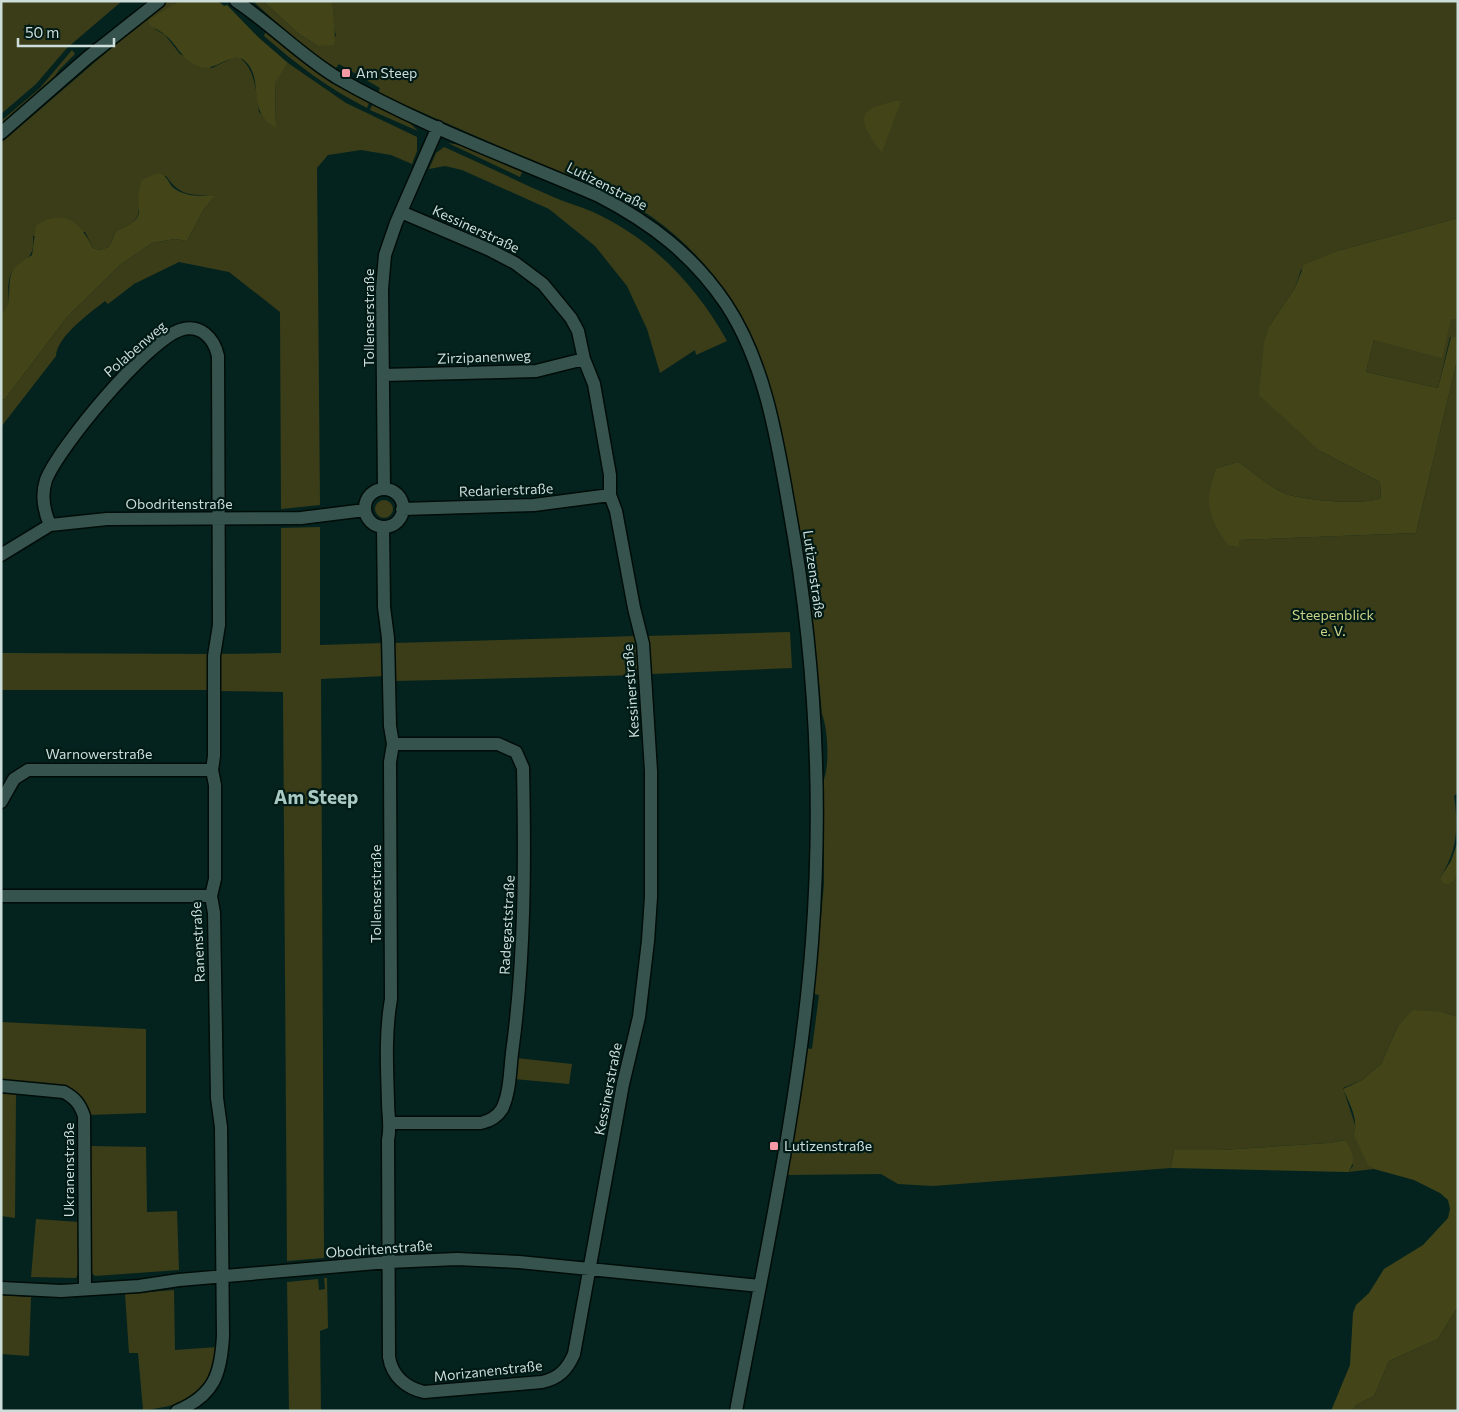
<svg xmlns="http://www.w3.org/2000/svg" width="1459" height="1412" font-family="Commissioner,sans-serif">
	<rect width="100%" height="100%" fill="#05231e"/>
	<path fill="#3b3d19" d="M 1,1 L 122,1 L 67,48 L 36,84 L 1,114 Z
		M 166,1 L 179,1 L 175,3 L 155,29 L 165,35 L 180,54 L 212,68 L 232,58 L 240,58 C 256,70 256,93 259,112 L 276,127 L 275,82 L 288,63 L 346,103 L 417,137 L 417,151 L 412,164 L 391,155 L 361,150 L 328,155 L 317,168 L 320,505 L 281,509 L 280,312 L 229,272 L 179,262 L 134,284 L 108,304 L 105,301 C 90,313 57,336 56,356 L 1,427 L 1,400 L 5,399 L 67,317 L 120,265 L 152,243 L 175,239 L 187,241 L 204,209 L 214,197 C 191,193 181,198 166,176 L 139,188 C 139,215 143,220 116,231 L 109,247 L 99,250 L 93,248 L 85,232 L 33,236 C 36,268 13,257 9,281 C 6,293 14,305 1,314 L 1,143 Z
		M 253,1 L 263,1 L 299,34 L 318,46 L 336,36 L 331,16 L 333,1 L 1458,1 L 1458,218 L 1341,250 L 1301,270 L 1295,288 L 1270,325 L 1320,451 L 1380,482 L 1381,498 C 1363,506 1306,500 1286,494 C 1272,489 1251,470 1238,462 L 1217,468 L 1239,547 L 1238,540 L 1416,533 L 1458,356 L 1458,792 L 1454,796 C 1459,828 1457,851 1440,878 L 1455,879 L 1458,871 L 1458,1017 L 1442,1012 L 1398,1026 L 1381,1064 L 1362,1080 L 1343,1088 L 1368,1164 L 1374,1169 L 1348,1172 L 1353,1166 L 1344,1140 L 1329,1143 L 1221,1150 L 1174,1150 L 1171,1168 L 933,1186 L 898,1184 L 881,1174 L 787,1175 L 806,1048 L 812,1049 L 819,995 L 814,994 L 824,884 L 823,782 C 830,767 828,729 822,714 C 814,632 805,551 789,470 C 780,419 768,367 744,321 C 723,281 689,243 652,217 C 619,194 578,180 541,164 C 487,141 432,117 378,93 L 380,88 L 339,64 L 336,68 L 301,45 Z
		M 266,30 L 313,69 L 369,103 L 367,108 C 329,89 296,64 264,36 Z
		M 72,50 L 75,54 L 59,70 L 50,83 L 1,128 L 1,121 L 40,88 Z
		M 372,105 L 407,120 L 418,131 L 370,110 Z
		M 448,143 L 466,146 L 523,170 L 520,177 Z
		M 444,147 C 480,163 515,180 551,196 C 564,202 579,206 593,212 C 652,239 696,285 727,341 L 696,355 L 695,350 L 660,373 L 647,329 L 627,286 L 595,246 L 549,209 L 462,170 L 445,166 L 429,169 L 436,153 Z
		M 1451,318 L 1458,320 L 1458,337 L 1450,337 L 1438,388 L 1366,372 L 1374,340 Z
		M375 509a9 9 0 1 1 18 0a9 9 0 1 1-18 0Z
		M 320,527 L 320,645 L 384,643 L 385,676 L 321,679 L 324,1258 L 287,1261 L 283,692 L 220,691 L 219,654 L 281,653 L 281,528 Z
		M 790,632 L 792,668 L 652,674 L 648,636 Z
		M 637,636 L 641,675 L 395,681 L 394,643 Z
		M 1,653 L 209,654 L 210,690 L 1,690 Z
		M 1,1022 L 146,1029 L 146,1113 L 88,1115 L 85,1104 L 1,1081 Z
		M 516,1058 L 572,1064 L 569,1084 L 514,1079 Z
		M 1,1091 L 16,1093 L 15,1218 L 1,1216 Z
		M 88,1146 L 146,1147 L 147,1212 L 177,1211 L 179,1270 L 95,1276 L 90,1272 Z
		M 36,1219 L 79,1222 L 79,1271 L 76,1278 L 31,1277 Z
		M 324,1278 L 327,1278 L 328,1328 L 320,1331 L 321,1411 L 289,1411 L 287,1282 L 318,1279 L 319,1290 L 325,1289 Z
		M 174,1290 L 175,1350 L 217,1347 C 214,1394 186,1406 143,1410 L 138,1353 L 129,1353 L 125,1294 Z
		M 1,1295 L 31,1297 L 29,1356 L 1,1354 Z
		M 1458,1306 L 1458,1411 L 1352,1411 L 1356,1405 L 1374,1396 L 1389,1361 L 1438,1339 Z"/>
	<path fill="#434519" d="M 179,1 L 218,1 L 224,6 L 227,5 L 258,37 L 288,63 L 275,83 L 276,128 C 244,109 266,81 245,61 C 233,50 217,71 202,67 C 183,63 178,45 165,35 C 160,30 154,29 149,24 L 149,20 Z
		M 263,1 L 333,1 C 331,16 337,31 334,45 L 318,46 L 299,34 Z
		M 896,101 L 901,101 L 882,152 C 876,147 873,141 870,135 C 853,109 875,107 896,101 Z
		M 158,173 C 170,177 167,183 175,189 C 187,197 201,196 215,196 L 204,209 L 187,241 L 175,239 L 152,243 L 120,265 L 67,317 L 5,399 L 1,400 L 1,314 C 15,304 5,284 13,270 C 17,264 26,259 32,255 L 36,226 C 64,207 80,222 93,248 L 99,250 L 109,247 L 116,231 C 155,215 130,209 142,180 Z
		M 1458,218 L 1458,320 L 1451,319 L 1442,358 L 1374,340 L 1366,372 L 1438,388 L 1451,337 L 1458,337 L 1458,356 L 1416,533 L 1239,540 L 1239,547 L 1228,545 C 1208,517 1203,501 1217,468 L 1238,462 C 1251,470 1272,489 1286,494 C 1305,500 1363,506 1381,498 L 1380,482 L 1320,451 L 1259,395 L 1264,343 L 1270,325 L 1295,288 L 1304,265 L 1341,250 Z
		M 1458,841 L 1458,871 L 1455,880 L 1448,884 L 1443,883 L 1440,878 L 1451,861 Z
		M 1413,1010 L 1442,1012 L 1458,1017 L 1458,1306 L 1438,1339 L 1389,1361 L 1374,1396 L 1356,1405 L 1352,1411 L 1331,1411 L 1350,1365 L 1353,1313 L 1356,1305 L 1369,1293 L 1384,1269 L 1423,1245 L 1448,1218 L 1450,1209 L 1448,1200 L 1440,1193 L 1414,1180 L 1374,1169 L 1368,1165 L 1354,1135 C 1359,1120 1349,1102 1343,1089 L 1362,1080 L 1381,1064 L 1398,1026 Z
		M 1345,1140 C 1352,1150 1357,1161 1348,1172 L 1171,1168 L 1174,1150 L 1221,1150 L 1329,1143 Z"/>
	<g fill="none" stroke-linecap="round" stroke-linejoin="round">
		<defs>
			<path id="street" d="M 236,1 C 271,24 300,55 336,77 C 419,125 511,158 599,196 C 651,223 693,255 726,304 C 765,363 777,439 789,508 C 815,651 823,796 812,942 C 800,1100 765,1255 736,1411
				M 1,133 L 87,58 L 159,1
				M 383,375 L 536,371 L 584,359
				M 384,489 L 382,289 L 385,255 L 396,223 L 438,127
				M365 508a19 19 0 1 1 38 0a19 19 0 1 1-38 0Z
				M 402,509 L 534,505 L 610,495
				M 50,525 C 44,511 41,495 46,480 C 59,447 146,342 180,330 C 200,323 214,338 218,356 L 219,625 L 214,656 L 214,756 L 212,770 L 215,785 L 215,879 L 211,896 L 214,913 L 217,1098 L 221,1127 L 223,1336 C 221,1373 215,1395 177,1411
				M 383,527 L 384,607 L 388,638 L 390,726 L 393,744 L 390,762 L 391,999 C 385,1033 387,1067 388,1101 C 388,1116 391,1126 388,1140 L 389,1357 C 392,1376 406,1388 424,1392 L 542,1382 C 559,1378 567,1370 574,1354 L 623,1084 L 639,1017 L 648,941 L 651,897 L 651,771 L 643,644 L 634,608 L 616,511 L 610,495 L 610,475 L 594,384 L 584,359 L 578,331 L 571,318 L 543,284 L 515,263 L 488,249 L 401,212
				M 1,555 L 50,525 L 107,519 L 301,518 L 365,510
				M 1,802 L 14,779 L 28,770 L 212,770
				M 1,896 L 211,896
				M 1,1086 L 64,1092 C 75,1098 80,1104 84,1116 L 85,1289
				M 391,1123 L 481,1123 C 490,1121 497,1117 502,1109 C 510,1093 510,1070 512,1053 C 525,958 525,863 523,768 L 516,752 L 498,744 L 393,744
				M 1,1288 L 61,1291 L 139,1286 L 179,1280 L 388,1262 L 457,1259 L 519,1262 L 760,1286"/>
		</defs>
		<use href="#street" stroke="#000c08" stroke-width="15"/>
		<use href="#street" stroke="#36544d" stroke-width="12"/>
	</g>
	<g fill="#f49aa5" stroke="#001a15" stroke-width="2">
		<rect x="341" y="68" width="10" height="10" rx="2.5"/>
		<rect x="769" y="1141" width="10" height="10" rx="2.5"/>
	</g>
	<g text-anchor="middle" stroke-width="4.5" stroke-linejoin="round" paint-order="stroke">
		<g font-size="14" fill="#cdddd9" stroke="#001a15" text-anchor="start">
			<text x="356" y="78">Am Steep</text>
			<text x="784" y="1151">Lutizenstraße</text>
		</g>
		<g font-size="14" fill="#cdddd9" stroke="#001a15">
			<text transform="translate(607 186) rotate(27)" y="5">Lutizenstraße</text>
			<text transform="translate(476 229) rotate(25)" y="5">Kessinerstraße</text>
			<text transform="translate(369 318) rotate(-90)" y="5">Tollenserstraße</text>
			<text transform="translate(135 349) rotate(-41)" y="5">Polabenweg</text>
			<text transform="translate(484 357) rotate(-2)" y="5">Zirzipanenweg</text>
			<text transform="translate(506 490) rotate(-2)" y="5">Redarierstraße</text>
			<text x="179" y="509">Obodritenstraße</text>
			<text transform="translate(814 574) rotate(82)" y="5">Lutizenstraße</text>
			<text transform="translate(631 691) rotate(-94)" y="5">Kessinerstraße</text>
			<text x="99" y="759">Warnowerstraße</text>
			<text transform="translate(376 894) rotate(-90)" y="5">Tollenserstraße</text>
			<text transform="translate(507 925) rotate(-87)" y="5">Radegaststraße</text>
			<text transform="translate(198 942) rotate(-93)" y="5">Ranenstraße</text>
			<text transform="translate(608 1089) rotate(-79)" y="5">Kessinerstraße</text>
			<text transform="translate(69 1170) rotate(-90)" y="5">Ukranenstraße</text>
			<text transform="translate(379 1249) rotate(-4)" y="5">Obodritenstraße</text>
			<text transform="translate(488 1371) rotate(-6)" y="5">Morizanenstraße</text>
		</g>
		<g font-size="14" fill="#ccd288" stroke="#001a15">
			<text x="1333" y="620">Steepenblick<tspan x="1333" dy="16">e. V.</tspan></text>
		</g>
		<g font-size="19" font-weight="bold" fill="#a9cac2" stroke="#001a15">
			<text x="316" y="804">Am Steep</text>
		</g>
	</g>
	<rect width="1459" height="1412" fill="none" stroke="#cdddd9" stroke-width="5"/>
	<path d="M18 38v8h96v-8" fill="none" stroke="#cdddd9" stroke-width="2.5"/>
	<text x="25" y="38" font-size="15" fill="#cdddd9" stroke="#001a15" stroke-width="4" paint-order="stroke">50 m</text>
</svg>
